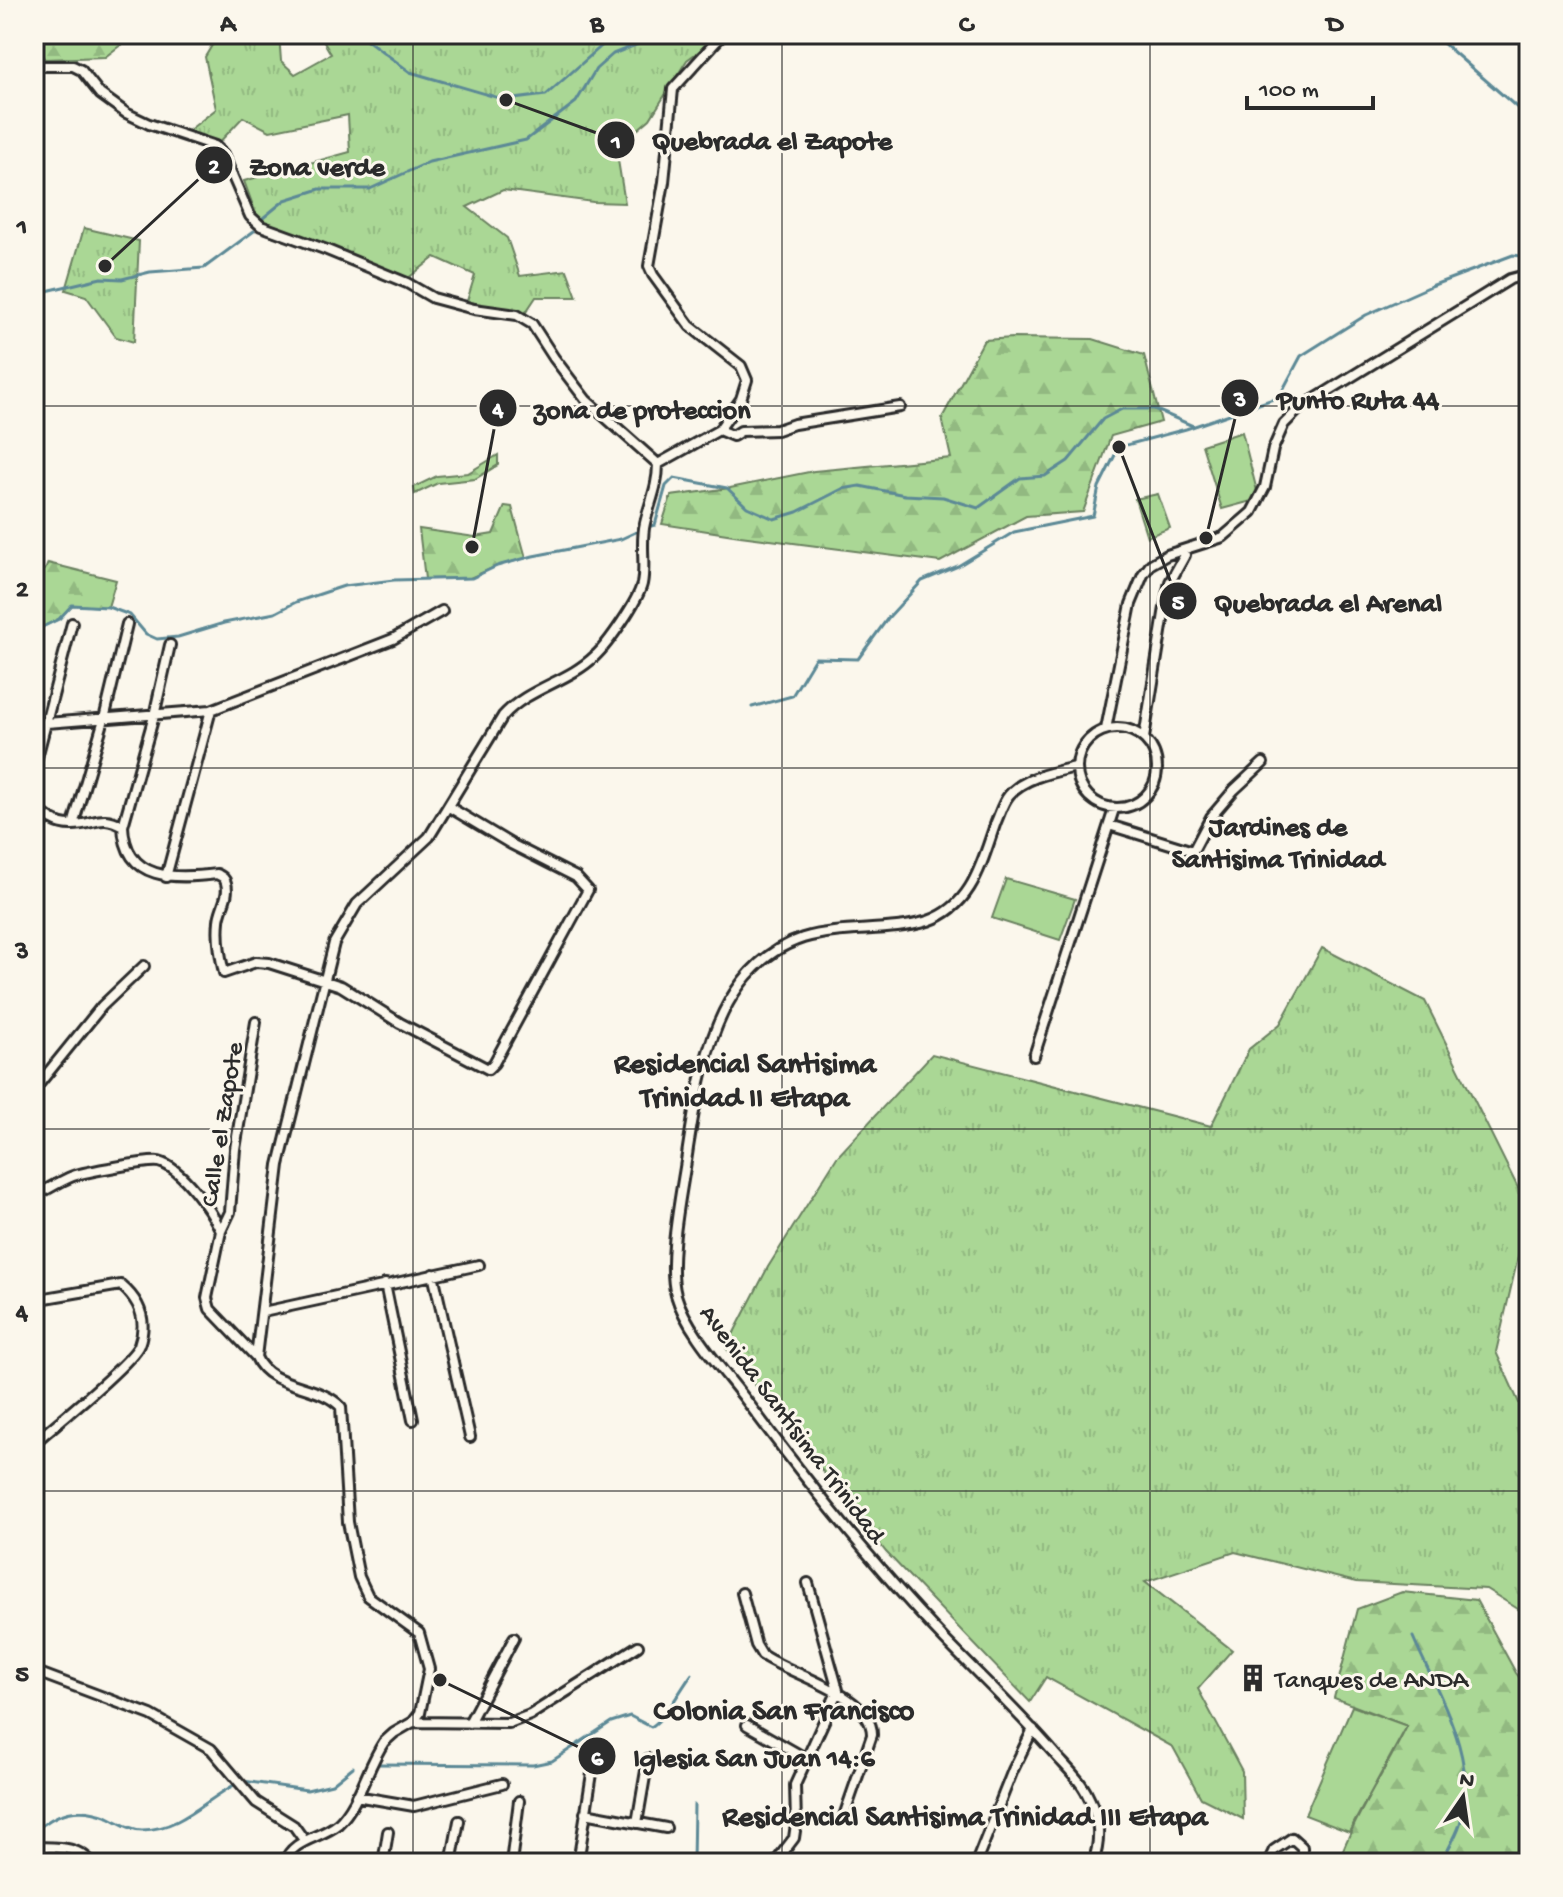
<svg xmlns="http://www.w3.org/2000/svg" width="1563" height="1897" font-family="'Gochi Hand',sans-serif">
	<defs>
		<pattern id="grass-tufts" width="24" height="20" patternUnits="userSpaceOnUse" patternTransform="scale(2)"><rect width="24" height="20" fill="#aad795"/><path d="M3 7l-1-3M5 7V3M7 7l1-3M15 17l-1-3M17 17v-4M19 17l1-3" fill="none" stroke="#92b981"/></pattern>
		<pattern id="forest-firs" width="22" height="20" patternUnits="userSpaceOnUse" patternTransform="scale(2)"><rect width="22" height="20" fill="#aad795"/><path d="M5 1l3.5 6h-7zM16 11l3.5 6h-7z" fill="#92b981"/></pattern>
	</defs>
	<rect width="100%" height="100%" fill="#fbf7ec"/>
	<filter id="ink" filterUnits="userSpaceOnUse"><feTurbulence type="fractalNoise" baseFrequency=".0125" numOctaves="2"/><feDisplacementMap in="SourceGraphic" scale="16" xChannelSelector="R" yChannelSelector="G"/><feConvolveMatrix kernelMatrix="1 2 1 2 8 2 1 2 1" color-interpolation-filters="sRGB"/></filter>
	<g filter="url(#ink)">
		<path fill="url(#grass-tufts)" stroke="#6a8160" stroke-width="2" d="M 257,34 L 279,34 L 281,61 L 295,74 L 331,54 L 319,34 L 715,34 L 717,38 L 687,60 L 650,119 L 616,148 L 625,203 L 593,202 L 503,190 L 467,207 L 507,238 L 520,276 L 567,270 L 577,297 L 536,297 L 524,315 L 467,301 L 475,275 L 435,257 L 407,279 L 259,222 L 244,181 L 350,152 L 348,115 L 270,131 L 243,117 L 216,146 L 188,131 L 216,109 L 205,57 L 217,37 L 253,45 Z
			M 84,228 L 139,241 L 134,342 L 116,337 L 86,296 L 66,290 Z
			M 1322,948 L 1425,1001 L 1529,1210 L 1496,1352 L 1529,1425 L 1529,1613 L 1526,1614 L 1486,1589 L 1356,1582 L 1235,1552 L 1145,1582 L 1232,1650 L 1198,1689 L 1242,1771 L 1243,1819 L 1201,1798 L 1173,1747 L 1046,1677 L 1030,1702 L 886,1552 L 726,1348 L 768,1267 L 837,1157 L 932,1054 L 1211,1126 L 1249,1049 L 1280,1024 Z"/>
		<path fill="url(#forest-firs)" stroke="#6a8160" stroke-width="2" d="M 34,34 L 135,34 L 105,57 L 45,59 L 34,47 Z
			M 1013,338 L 1093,339 L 1144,355 L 1161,422 L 1111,436 L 1083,512 L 1026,516 L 940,562 L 740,536 L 662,524 L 671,496 L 730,488 L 814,471 L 951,458 L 942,418 L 984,340 Z
			M 498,455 L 498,465 L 475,479 L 438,483 L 415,494 L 414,487 L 437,476 L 468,473 Z
			M 505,506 L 512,507 L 526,558 L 497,566 L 470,578 L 425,579 L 419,529 L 475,537 L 493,534 Z
			M 48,563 L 116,580 L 108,607 L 72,605 L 59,619 L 34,631 L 34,565 L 45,570 Z
			M 1402,1592 L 1476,1600 L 1516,1673 L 1529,1690 L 1529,1863 L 1338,1863 C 1355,1815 1385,1772 1407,1726 L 1334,1698 L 1357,1609 Z"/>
		<path fill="#aad795" stroke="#6a8160" stroke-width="2" d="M 1242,432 L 1259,499 L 1222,509 L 1202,445 Z
			M 1158,494 L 1170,528 L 1147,537 L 1135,499 Z
			M 1006,879 L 1075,899 L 1060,940 L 992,918 Z
			M 1352,1706 L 1407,1726 L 1349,1832 L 1305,1815 Z"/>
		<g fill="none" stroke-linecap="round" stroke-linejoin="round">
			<path stroke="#5c8996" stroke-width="3" d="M 359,34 L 410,72 L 506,100 L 546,95 L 615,34
				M 1425,34 L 1442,42 L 1529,118
				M 263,218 L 285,200 L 320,189 L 370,189 L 429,162 L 526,140 L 576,102 L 596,69 L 613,54 L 638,44 L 648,34
				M 34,294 L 101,278 L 122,279 L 150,272 L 204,268 L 254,231
				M 651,526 L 655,525 L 666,486 L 674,478 L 727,488 L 747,507 L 774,519 L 797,512 L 842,489 L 860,486 L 905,495 L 943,497 L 978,508 L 1020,478 L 1045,476 L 1068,461 L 1103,419 L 1122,409 L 1154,409 L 1193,426
				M 34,631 L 59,619 L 72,605 L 108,607 L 130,615 L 146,634 L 157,639 L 178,637 L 224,623 L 275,613 L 296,602 L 344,586 L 394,580 L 472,578 L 497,566 L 533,556 L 621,539 L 636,532
				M 752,707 L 792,696 L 815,658 L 858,659 L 888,618 L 922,581 L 958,566 L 1014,532 L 1093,516 L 1099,487 L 1119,447 L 1186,429 L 1279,397 L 1301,356 L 1366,315 L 1431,286 L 1513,255 L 1529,257
				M 1413,1637 C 1438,1695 1480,1758 1460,1824 C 1456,1837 1447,1850 1441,1863
				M 376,1764 L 533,1765 L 552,1761 L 611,1722 L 630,1716 L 651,1727 C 666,1718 680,1690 692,1674
				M 243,1781 L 307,1790 L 332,1784 L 353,1767
				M 34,1832 C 56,1812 79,1805 108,1817 C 119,1822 130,1830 142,1830 C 180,1830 205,1800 236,1784
				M 693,1863 L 694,1805"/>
			<defs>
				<path id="minor" d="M 34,66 L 73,66 L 81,70 L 100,94 L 126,113 L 149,124 L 215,146 L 223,154 L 250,216 L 261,226 L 327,250 L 407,283 L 433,298 L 474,309 L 517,315 L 532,324 L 554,358 L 586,400 L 658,464 C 658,486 650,502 645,523 C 640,543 646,565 642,584 C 638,601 608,644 595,656 C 568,682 528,688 503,716 L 429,837 L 357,904 L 334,943 L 279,1165 L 256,1357 C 269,1389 319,1383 341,1407 L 348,1522 L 359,1577 L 368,1596 L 419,1633 L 429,1669 L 420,1713 L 413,1722 L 394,1733 L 384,1742 C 367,1767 360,1803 338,1824 C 320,1839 293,1838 284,1863
					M 719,430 L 733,436 L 741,431 L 777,430 L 794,424 L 900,407
					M 658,464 L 719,430 L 741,399 L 747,380 L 741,366 L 690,326 L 653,275 L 649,266 L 664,182 L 673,89 L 723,34
					M 34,724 L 211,710
					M1077 768a40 40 0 1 1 80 0a40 40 0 1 1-80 0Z
					M 1106,729 L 1131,604 L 1143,575 L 1151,564 L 1167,555 L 1223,537 L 1252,512 L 1265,487 L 1273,449 L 1284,424 L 1299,409 L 1510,279 L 1529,274
					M 1144,738 L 1167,595 L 1170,582 L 1185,555 L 1184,551
					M 1076,767 C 1054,772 1024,777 1009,795 C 1003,802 1000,813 996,822 C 982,861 973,906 928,921 C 888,933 843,926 803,938 C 717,966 700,1071 688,1148 C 683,1186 666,1260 676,1295 C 686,1330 724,1371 746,1400 C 808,1483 873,1565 945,1640 C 981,1677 1019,1713 1053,1752 C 1064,1765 1078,1777 1086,1792 C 1099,1816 1102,1837 1093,1863
					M 34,769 L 72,623
					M 34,806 C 45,816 57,826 73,825 C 95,825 100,813 123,826 C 125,882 176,879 217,874 C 222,877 224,877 226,883 C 230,896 220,908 219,921 C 217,939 220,956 224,973 L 256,962 L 269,963 L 341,986 L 400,1023 L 488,1069 L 494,1063 L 588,890 L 576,877 L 511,844 L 449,807
					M 73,825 L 104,719 L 127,624
					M 1109,825 L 1193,851 L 1211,817 L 1234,790 L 1263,763
					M 123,826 L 154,716 L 170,645
					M 166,877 L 211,710 L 393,639 L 442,611
					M 1034,1056 L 1114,809
					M 34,1090 L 102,1006 L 144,966
					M 34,1196 C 47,1190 60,1181 73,1176 C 84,1172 150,1160 159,1162 C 182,1168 211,1210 221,1231 L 207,1298 L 210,1309 L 256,1357
					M 221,1231 L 230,1212 L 235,1149 L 256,1022
					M 433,1274 L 470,1437
					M 385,1284 L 413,1420
					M 34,1300 L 121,1285 C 140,1301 148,1320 139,1345 C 133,1362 52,1427 34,1443
					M 263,1312 L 479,1265
					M 742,1593 L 756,1645 L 762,1655 C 791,1675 873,1695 872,1735 L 843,1819
					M 34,1671 L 151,1715 L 211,1749 L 256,1802 L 294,1826 L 304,1840
					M 413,1722 L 509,1723 L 530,1715 L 638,1646
					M 469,1723 L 514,1638
					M 747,1725 L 807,1759
					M 356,1796 L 414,1806 L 502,1784
					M 585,1813 L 666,1828
					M 637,1823 L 648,1759
					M 34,1847 C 56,1848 77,1845 92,1863
					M 383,1863 L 388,1832
					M 451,1863 L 459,1821
					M 511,1863 L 519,1801
					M 578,1863 L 593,1767
					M 775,1863 L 794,1838 L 796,1824 L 795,1785 L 838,1690 L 808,1583
					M 976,1863 L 1013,1770 L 1033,1729
					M 1268,1863 L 1274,1850 L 1292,1838 L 1302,1847 L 1302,1863"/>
			</defs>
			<use href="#minor" stroke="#2b2b2b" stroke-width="14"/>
			<use href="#minor" stroke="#fbf7ec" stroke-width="8"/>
		</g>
	</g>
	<path fill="none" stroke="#2b2b2b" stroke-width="2" stroke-opacity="0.55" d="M 413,34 L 413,1863M 782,34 L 782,1863M 1150,34 L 1150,1863M 34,406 L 1529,406M 34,768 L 1529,768M 34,1129 L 1529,1129M 34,1491 L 1529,1491"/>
	<defs>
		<symbol id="building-bare" viewBox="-9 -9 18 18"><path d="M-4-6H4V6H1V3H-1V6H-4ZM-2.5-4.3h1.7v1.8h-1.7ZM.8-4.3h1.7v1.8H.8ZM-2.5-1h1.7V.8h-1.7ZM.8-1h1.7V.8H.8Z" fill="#2b2b2b" stroke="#fbf7ec" stroke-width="2.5" paint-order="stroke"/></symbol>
	</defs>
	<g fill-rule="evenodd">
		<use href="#building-bare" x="1233" y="1658" width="40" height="40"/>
	</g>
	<g text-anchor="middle" stroke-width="6" stroke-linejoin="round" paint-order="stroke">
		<g font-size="26" fill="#2b2b2b" stroke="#fbf7ec">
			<text transform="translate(220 1124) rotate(-81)" y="9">Calle el Zapote</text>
			<text transform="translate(794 1423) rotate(53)" y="9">Avenida Santísima Trinidad</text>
		</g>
		<g font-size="26" fill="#2b2b2b" stroke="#fbf7ec" text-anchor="start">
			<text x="1275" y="1687">Tanques de ANDA</text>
		</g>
		<g font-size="28" font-weight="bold" fill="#2b2b2b" stroke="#fbf7ec">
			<text x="1278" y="835">Jardines de<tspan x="1278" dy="32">Santisima Trinidad</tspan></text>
		</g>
		<g font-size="30" font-weight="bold" fill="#2b2b2b" stroke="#fbf7ec">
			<text x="745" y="1072">Residencial Santisima<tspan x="745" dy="34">Trinidad II Etapa</tspan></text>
			<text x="784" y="1719">Colonia San Francisco</text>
			<text x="965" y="1825">Residencial Santisima Trinidad III Etapa</text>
		</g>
	</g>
	<path fill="none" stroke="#2b2b2b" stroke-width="3" d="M506 100L616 140M105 266L214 165M1206 538L1240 398M472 547L498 408M1119 447L1178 601M440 1680L597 1756"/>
	<g fill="#2b2b2b" stroke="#fbf7ec" stroke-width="3">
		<circle cx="506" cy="100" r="8"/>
		<circle cx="105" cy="266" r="8"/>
		<circle cx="1206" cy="538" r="8"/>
		<circle cx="472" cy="547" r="8"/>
		<circle cx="1119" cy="447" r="8"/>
		<circle cx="440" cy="1680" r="8"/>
		<circle cx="616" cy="140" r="20"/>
		<circle cx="214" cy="165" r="20"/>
		<circle cx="1240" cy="398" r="20"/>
		<circle cx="498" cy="408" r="20"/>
		<circle cx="1178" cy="601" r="20"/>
		<circle cx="597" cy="1756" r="20"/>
	</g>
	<g font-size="24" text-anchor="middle" font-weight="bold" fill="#fff">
		<text x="616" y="148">1</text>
		<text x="214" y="173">2</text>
		<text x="1240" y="406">3</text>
		<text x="498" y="416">4</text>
		<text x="1178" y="609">5</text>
		<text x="597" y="1765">6</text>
	</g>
	<g font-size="28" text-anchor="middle" font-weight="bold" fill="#2b2b2b" stroke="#fbf7ec" stroke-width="6" stroke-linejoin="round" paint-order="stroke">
		<text x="772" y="149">Quebrada el Zapote</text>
		<text x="317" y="175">Zona verde</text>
		<text x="1358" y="408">Punto Ruta 44</text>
		<text x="642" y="418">zona de proteccion</text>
		<text x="1328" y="611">Quebrada el Arenal</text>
		<text x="754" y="1766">Iglesia San Juan 14:6</text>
	</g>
	<rect width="1563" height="1897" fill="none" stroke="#fbf7ec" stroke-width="88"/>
	<g transform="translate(1463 1797) rotate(13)" stroke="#fbf7ec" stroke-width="6" paint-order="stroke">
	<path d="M0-6L14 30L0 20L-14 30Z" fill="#2b2b2b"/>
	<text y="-12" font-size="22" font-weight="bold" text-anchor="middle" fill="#2b2b2b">N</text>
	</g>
	<path d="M1247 96v12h126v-12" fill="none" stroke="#2b2b2b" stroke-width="4"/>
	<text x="1259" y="96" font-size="24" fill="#2b2b2b" stroke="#fbf7ec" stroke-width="6" paint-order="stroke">100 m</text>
	<rect x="44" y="44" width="1475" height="1809" fill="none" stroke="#2b2b2b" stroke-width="3"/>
	<g font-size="26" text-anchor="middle" font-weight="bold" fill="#2b2b2b">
		<text x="228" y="31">A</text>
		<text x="597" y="31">B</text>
		<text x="966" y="31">C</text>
		<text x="1335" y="31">D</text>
		<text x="22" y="234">1</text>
		<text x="22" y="596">2</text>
		<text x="22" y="958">3</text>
		<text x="22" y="1319">4</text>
		<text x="22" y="1681">5</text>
	</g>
</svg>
